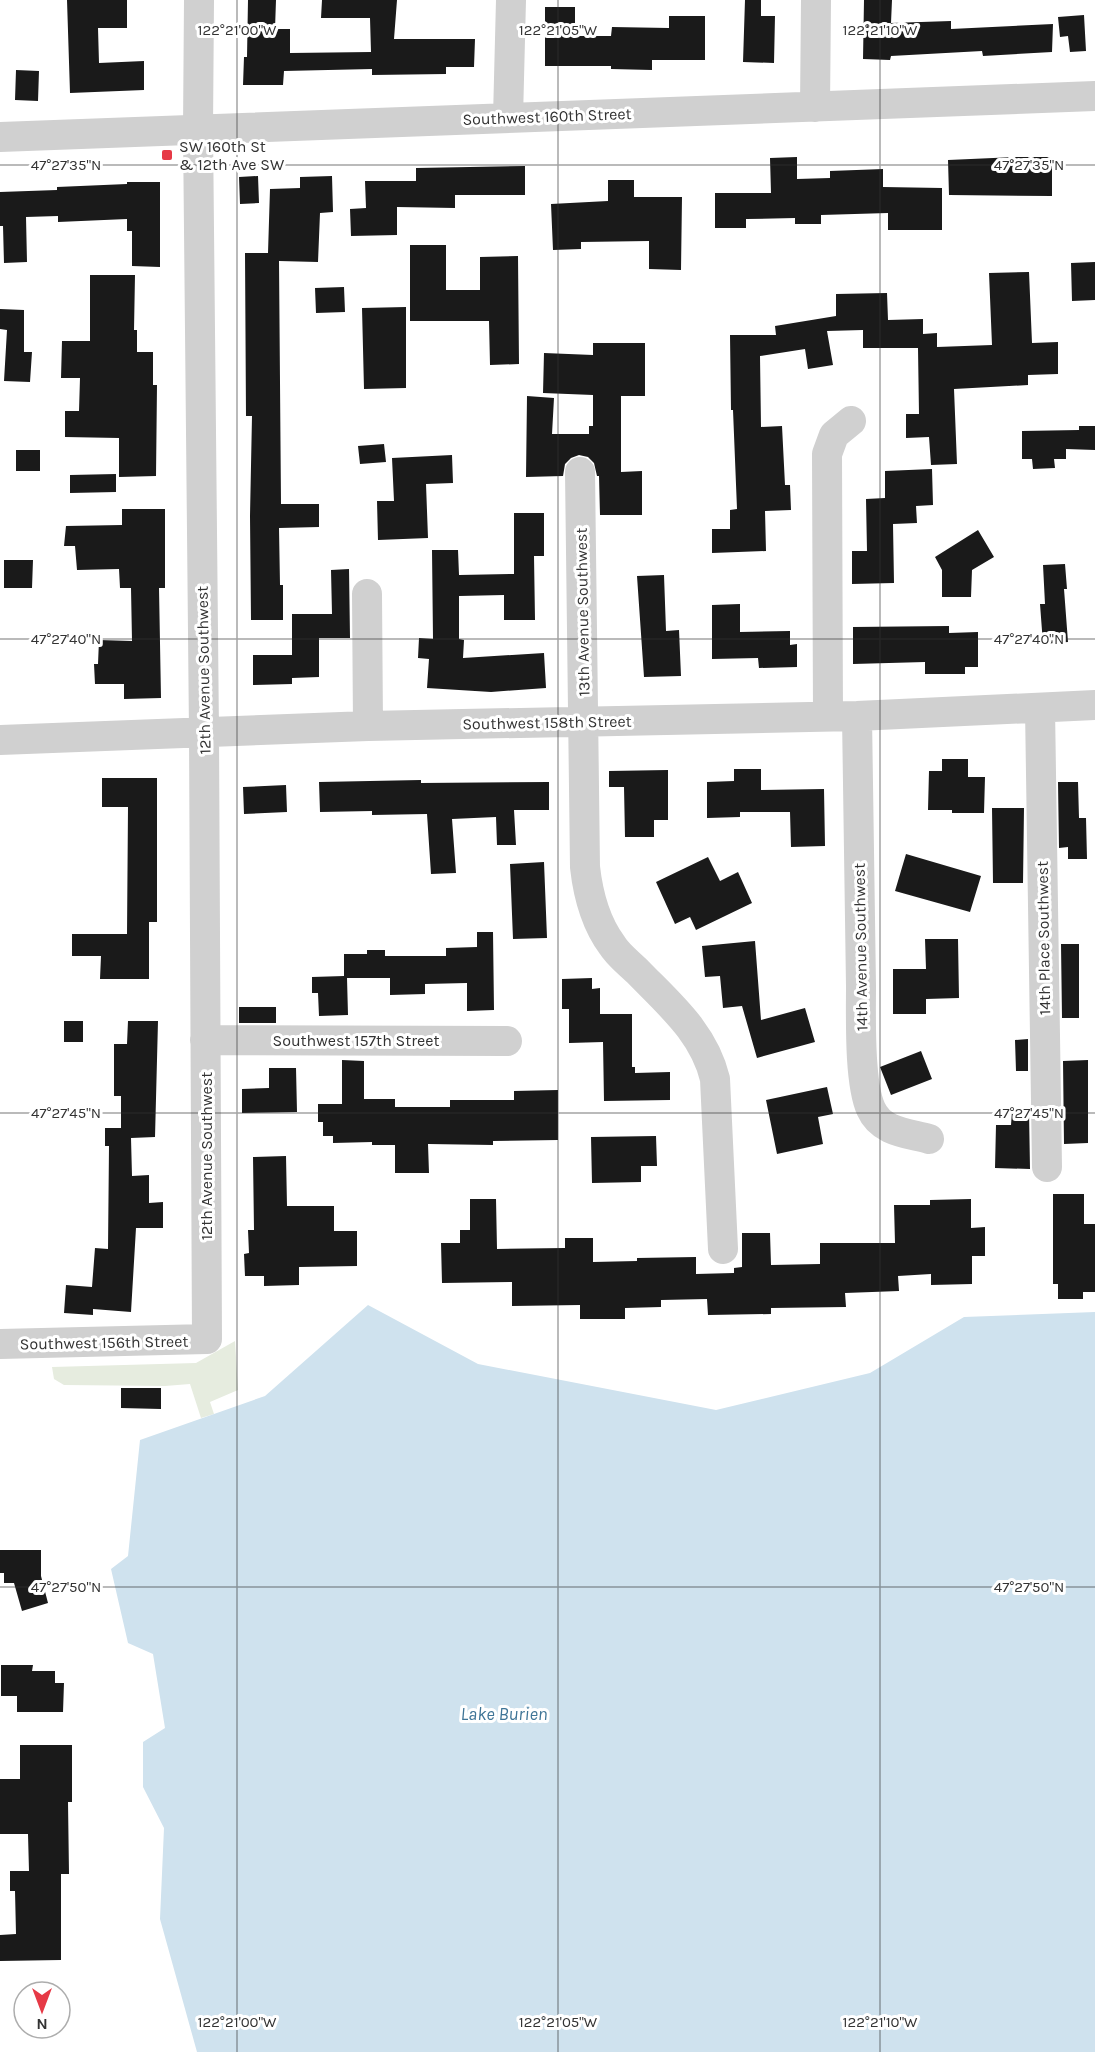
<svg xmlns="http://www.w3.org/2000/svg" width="1095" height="2052" font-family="Karla,sans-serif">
	<rect width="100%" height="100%" fill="#fff"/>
	<path fill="#e6ecdf" d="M 235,1341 L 238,1390 L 210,1402 L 214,1414 L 201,1418 L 190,1384 L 165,1386 L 64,1385 L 54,1379 L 52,1367 L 196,1363 Z"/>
	<path fill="#cfe2ee" d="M 368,1305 L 478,1364 L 716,1410 L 870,1373 L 964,1317 L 1095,1312 L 1095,2052 L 197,2052 L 160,1919 L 164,1828 L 143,1787 L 143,1742 L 165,1728 L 153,1654 L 128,1643 L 111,1569 L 128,1556 L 140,1440 L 265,1396 Z"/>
	<path fill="#1a1a1a" d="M 67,0 L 127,0 L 127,28 L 98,28 L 99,63 L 144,61 L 144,90 L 70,93 Z
		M 248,0 L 276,0 L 275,29 L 290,29 L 290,53 L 371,52 L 370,18 L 321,18 L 322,0 L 397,0 L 394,39 L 475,39 L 474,67 L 446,67 L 446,74 L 372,75 L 372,69 L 284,71 L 283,85 L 243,85 L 244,57 L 247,57 Z
		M 745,0 L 761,0 L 761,16 L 775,16 L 774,63 L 743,62 Z
		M 864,0 L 892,0 L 891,23 L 951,21 L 951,29 L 1053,24 L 1052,52 L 983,56 L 982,51 L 891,56 L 890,60 L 863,59 Z
		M 545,7 L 575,7 L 575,36 L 611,36 L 612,27 L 669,28 L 669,16 L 705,16 L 705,60 L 652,60 L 652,70 L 611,69 L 611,66 L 545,66 Z
		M 1084,15 L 1086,51 L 1070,52 L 1068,36 L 1060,37 L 1058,17 Z
		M 16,70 L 39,71 L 38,101 L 15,100 Z
		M 797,157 L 797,179 L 830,178 L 830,171 L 883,169 L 883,187 L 942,188 L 942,230 L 888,230 L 888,213 L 821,215 L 821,224 L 795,224 L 795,218 L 746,219 L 746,228 L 715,228 L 715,193 L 771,193 L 770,158 Z
		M 1016,157 L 1052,157 L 1052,196 L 949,195 L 948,160 Z
		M 525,166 L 525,195 L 455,195 L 455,208 L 397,207 L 397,235 L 351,236 L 350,209 L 366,208 L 365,181 L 416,181 L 416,168 Z
		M 258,176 L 259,203 L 240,204 L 239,177 Z
		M 332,176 L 333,212 L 320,213 L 318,262 L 279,261 L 281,504 L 319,504 L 319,527 L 279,528 L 280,585 L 283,585 L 283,620 L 251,620 L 250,516 L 252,416 L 246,416 L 245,253 L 268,253 L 270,189 L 300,188 L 300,177 Z
		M 608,180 L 634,180 L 634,197 L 682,197 L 681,270 L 649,269 L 649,241 L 581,242 L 581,249 L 553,250 L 551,204 L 608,201 Z
		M 127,182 L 160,182 L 160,267 L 132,266 L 132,231 L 127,231 L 127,219 L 58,222 L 58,216 L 26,217 L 27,262 L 4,263 L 3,226 L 0,226 L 0,192 L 57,190 L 57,187 L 127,184 Z
		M 410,245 L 446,245 L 446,290 L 480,290 L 480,257 L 518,256 L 519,364 L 490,365 L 489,321 L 410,321 Z
		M 1095,262 L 1095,300 L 1072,301 L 1071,263 Z
		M 1029,272 L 1032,343 L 1058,342 L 1058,374 L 1028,375 L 1028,385 L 954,389 L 957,464 L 931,465 L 929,437 L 906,438 L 906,414 L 919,414 L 918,348 L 863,348 L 863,330 L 827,331 L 833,365 L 808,369 L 805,349 L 760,356 L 761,427 L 782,426 L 785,485 L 790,485 L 791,510 L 765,511 L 766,551 L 712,553 L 712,529 L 730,529 L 730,510 L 737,509 L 733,410 L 731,410 L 730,335 L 776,335 L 775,326 L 836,316 L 836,294 L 887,293 L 888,320 L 923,319 L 923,334 L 937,333 L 937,347 L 992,345 L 989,273 Z
		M 90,275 L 135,275 L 134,330 L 137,330 L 137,352 L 153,352 L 153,385 L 157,385 L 156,476 L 119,477 L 119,438 L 65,437 L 65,411 L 79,411 L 80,378 L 61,378 L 62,341 L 90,341 Z
		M 344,287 L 345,312 L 316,313 L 315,288 Z
		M 406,307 L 406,388 L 364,389 L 362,308 Z
		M 0,309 L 24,310 L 24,352 L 32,352 L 30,382 L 4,381 L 7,330 L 0,329 Z
		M 593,343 L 645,343 L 645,396 L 621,396 L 621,472 L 642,471 L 642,515 L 600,515 L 599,476 L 597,476 L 594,463 L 588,457 L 579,455 L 571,458 L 565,464 L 563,476 L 526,477 L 527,396 L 554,398 L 552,434 L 589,434 L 589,426 L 593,426 L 593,395 L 543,393 L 544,353 L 593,355 Z
		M 1079,426 L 1095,426 L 1095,450 L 1066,449 L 1066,459 L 1054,459 L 1055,468 L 1033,469 L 1032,459 L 1022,459 L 1022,431 L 1079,430 Z
		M 384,444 L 386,462 L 360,464 L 358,446 Z
		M 16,450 L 40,450 L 40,471 L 16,471 Z
		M 452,455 L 453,483 L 426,484 L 428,538 L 378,540 L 377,501 L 394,501 L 392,458 Z
		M 932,469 L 933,505 L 916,506 L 917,523 L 893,524 L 894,583 L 852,584 L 852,551 L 867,551 L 866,499 L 885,498 L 885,471 Z
		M 116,474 L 116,492 L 70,493 L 70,475 Z
		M 122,509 L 165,509 L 165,588 L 159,588 L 161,698 L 124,699 L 124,684 L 95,684 L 94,664 L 98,664 L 99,640 L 132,641 L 131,588 L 120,588 L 119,569 L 77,570 L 75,546 L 64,546 L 66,526 L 122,525 Z
		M 514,513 L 544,513 L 544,556 L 534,556 L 535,620 L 504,620 L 504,595 L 459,596 L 459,639 L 464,640 L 463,658 L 544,653 L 546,688 L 491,692 L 427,688 L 429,659 L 418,658 L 419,638 L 433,639 L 432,550 L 458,550 L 459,575 L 514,574 Z
		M 978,530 L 994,557 L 972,570 L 971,597 L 942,597 L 942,570 L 935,557 Z
		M 4,560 L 33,560 L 32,588 L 4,588 Z
		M 1065,564 L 1067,589 L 1064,589 L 1068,642 L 1043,644 L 1040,604 L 1045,604 L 1043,565 Z
		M 349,569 L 350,638 L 319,638 L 319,677 L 292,678 L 292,684 L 253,685 L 253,655 L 292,655 L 292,614 L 332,614 L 331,570 Z
		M 664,575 L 666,631 L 679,630 L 681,676 L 644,677 L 637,576 Z
		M 740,604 L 740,632 L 790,631 L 790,645 L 797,644 L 797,667 L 759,668 L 758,658 L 712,659 L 712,605 Z
		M 949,626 L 949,633 L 978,632 L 978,667 L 965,667 L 965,674 L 925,674 L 925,662 L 853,664 L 853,627 Z
		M 942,759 L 968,759 L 968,777 L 985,777 L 984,813 L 952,813 L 952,810 L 928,810 L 929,771 L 942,771 Z
		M 734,769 L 761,769 L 761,790 L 824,789 L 825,846 L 791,847 L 790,812 L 740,812 L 740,817 L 707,818 L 707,782 L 734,781 Z
		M 668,770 L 668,820 L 654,820 L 654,837 L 625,837 L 624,787 L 609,787 L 609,771 Z
		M 102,778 L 157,778 L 157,922 L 149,922 L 149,979 L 100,979 L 101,956 L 72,956 L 72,934 L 127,934 L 128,807 L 102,807 Z
		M 421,780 L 421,783 L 549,782 L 549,810 L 514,810 L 516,845 L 497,845 L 496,817 L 452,819 L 456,873 L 431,874 L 427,814 L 372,815 L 372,811 L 320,812 L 319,782 Z
		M 1058,782 L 1078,782 L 1079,818 L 1086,818 L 1087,859 L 1068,859 L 1068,847 L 1059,848 Z
		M 286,785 L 287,812 L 244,814 L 243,787 Z
		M 992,808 L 1024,808 L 1023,883 L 993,883 Z
		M 906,854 L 981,876 L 970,912 L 895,891 Z
		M 708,857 L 720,881 L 738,872 L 752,903 L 696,930 L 690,917 L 675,924 L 656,882 Z
		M 544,862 L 547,938 L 513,939 L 510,864 Z
		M 477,932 L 493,932 L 494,1010 L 467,1011 L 467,983 L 425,984 L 425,994 L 390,995 L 390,978 L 347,978 L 348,1015 L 319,1016 L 318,993 L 312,993 L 312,977 L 344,976 L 344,954 L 367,954 L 367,950 L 385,950 L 385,956 L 446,956 L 446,948 L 477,947 Z
		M 925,939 L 958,939 L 959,998 L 926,999 L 926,1014 L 893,1014 L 893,969 L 926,969 Z
		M 755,941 L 761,1020 L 805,1008 L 815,1042 L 757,1058 L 742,1006 L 723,1008 L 720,976 L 705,977 L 702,946 Z
		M 1061,944 L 1079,944 L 1079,1018 L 1062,1018 Z
		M 592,978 L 592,989 L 600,988 L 600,1014 L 632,1014 L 632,1067 L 635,1067 L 635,1073 L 670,1072 L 670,1100 L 604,1101 L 603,1042 L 569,1043 L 569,1009 L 562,1009 L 562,979 Z
		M 239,1007 L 276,1007 L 276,1023 L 239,1023 Z
		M 64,1021 L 83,1021 L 83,1042 L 64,1042 Z
		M 128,1021 L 158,1021 L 155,1137 L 131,1138 L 132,1176 L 149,1175 L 149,1203 L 163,1202 L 163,1228 L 136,1228 L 131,1312 L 93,1309 L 93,1315 L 64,1313 L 66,1285 L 92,1287 L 95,1248 L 108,1249 L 109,1146 L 105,1146 L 105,1128 L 121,1128 L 121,1096 L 114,1096 L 114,1044 L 127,1044 Z
		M 1028,1039 L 1028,1071 L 1016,1071 L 1015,1040 Z
		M 921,1051 L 932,1079 L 891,1095 L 880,1067 Z
		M 342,1060 L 364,1061 L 364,1099 L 395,1099 L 395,1107 L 450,1107 L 450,1100 L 514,1100 L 514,1091 L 558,1090 L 558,1140 L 493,1141 L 493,1145 L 428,1144 L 429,1173 L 395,1173 L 395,1145 L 372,1145 L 372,1142 L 333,1143 L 333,1136 L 323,1136 L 323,1122 L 318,1122 L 318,1104 L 342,1104 Z
		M 1088,1060 L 1088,1143 L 1064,1144 L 1063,1061 Z
		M 269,1068 L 296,1068 L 297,1112 L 242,1113 L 242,1089 L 269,1088 Z
		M 827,1087 L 833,1114 L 818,1117 L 823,1144 L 777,1154 L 766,1100 Z
		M 1012,1111 L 1029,1111 L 1030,1169 L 995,1168 L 996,1125 L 1011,1125 Z
		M 656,1136 L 657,1166 L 641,1166 L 641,1182 L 592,1183 L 591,1137 Z
		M 286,1156 L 287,1206 L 334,1206 L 334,1231 L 357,1231 L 357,1266 L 299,1267 L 299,1285 L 264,1286 L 264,1276 L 245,1276 L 244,1254 L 249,1253 L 248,1230 L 254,1230 L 253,1157 Z
		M 1053,1194 L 1084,1194 L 1084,1224 L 1095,1224 L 1095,1292 L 1083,1292 L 1083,1299 L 1058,1299 L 1058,1284 L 1053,1284 Z
		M 470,1199 L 496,1199 L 497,1249 L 565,1248 L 565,1238 L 593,1238 L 593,1262 L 637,1261 L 637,1258 L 696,1257 L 696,1274 L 734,1273 L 734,1268 L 742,1267 L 742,1233 L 770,1233 L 771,1265 L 820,1264 L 820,1243 L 895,1243 L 894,1205 L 930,1205 L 930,1200 L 971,1199 L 971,1228 L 985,1227 L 985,1256 L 972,1256 L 972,1284 L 931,1285 L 931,1274 L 898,1276 L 899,1291 L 845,1293 L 846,1307 L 771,1308 L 771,1314 L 708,1315 L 707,1299 L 661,1300 L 661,1307 L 625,1308 L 625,1319 L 580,1319 L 580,1305 L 512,1306 L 512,1282 L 442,1283 L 441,1243 L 460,1243 L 460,1230 L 470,1230 Z
		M 121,1388 L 161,1388 L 161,1409 L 121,1408 Z
		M 0,1550 L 41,1550 L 41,1576 L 48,1603 L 22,1611 L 14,1583 L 4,1583 L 4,1573 L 0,1573 Z
		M 1,1665 L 33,1665 L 32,1671 L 55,1671 L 55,1683 L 64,1683 L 63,1712 L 17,1712 L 17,1696 L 1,1696 Z
		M 20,1745 L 72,1745 L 72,1802 L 68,1802 L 69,1874 L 61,1874 L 61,1960 L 0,1961 L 0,1935 L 16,1934 L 15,1891 L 10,1891 L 10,1871 L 29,1871 L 28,1834 L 0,1834 L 0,1779 L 20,1779 Z"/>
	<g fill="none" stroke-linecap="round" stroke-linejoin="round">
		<path stroke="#d0d0d0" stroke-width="30" d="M 815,107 L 816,0
			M 508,118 L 511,0
			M 0,137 L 1095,96
			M 580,472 L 585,867 C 588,894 595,922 612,945 C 618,955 629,963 638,972 C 670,1005 704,1033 715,1079 L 723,1249
			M 367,594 L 368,726
			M 1040,708 L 1047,1167
			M 828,716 L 827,454 L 834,435 L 851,421
			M 857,716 C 858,806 859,896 861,986 C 861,1016 859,1083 871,1109 C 881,1132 907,1133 929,1139
			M 0,740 L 368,726 L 857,716 L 1095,705
			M 205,1040 L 507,1041
			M 0,1344 L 207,1339 L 204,733 L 198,129 L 199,0"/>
	</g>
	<path fill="none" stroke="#333" stroke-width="1.5" stroke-opacity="0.45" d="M 237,0 L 237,2052M 558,0 L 558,2052M 880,0 L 880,2052M 0,165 L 1095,165M 0,639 L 1095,639M 0,1113 L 1095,1113M 0,1587 L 1095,1587"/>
	<rect fill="#e63946" stroke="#fff" stroke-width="2" x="161" y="149" width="12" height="12" rx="3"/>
	<g text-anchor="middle" stroke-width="6" stroke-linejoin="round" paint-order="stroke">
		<g font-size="16" fill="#333" stroke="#fff">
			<text transform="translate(547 116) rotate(-2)" y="6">Southwest 160th Street</text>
			<text transform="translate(582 612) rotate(-91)" y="6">13th Avenue Southwest</text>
			<text transform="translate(203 670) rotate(-91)" y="6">12th Avenue Southwest</text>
			<text transform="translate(547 722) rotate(-1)" y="6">Southwest 158th Street</text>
			<text transform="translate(1043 938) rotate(-91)" y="6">14th Place Southwest</text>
			<text transform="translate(860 947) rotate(-91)" y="6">14th Avenue Southwest</text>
			<text x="356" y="1046">Southwest 157th Street</text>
			<text transform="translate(206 1156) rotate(-90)" y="6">12th Avenue Southwest</text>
			<text transform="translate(104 1342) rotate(-1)" y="6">Southwest 156th Street</text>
		</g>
		<g font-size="16" fill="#333" stroke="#fff" text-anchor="start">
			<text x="179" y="152">SW 160th St<tspan x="179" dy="18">&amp; 12th Ave SW</tspan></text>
		</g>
		<g font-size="18" font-style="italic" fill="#3f7597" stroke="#fff">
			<text x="504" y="1720">Lake Burien</text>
		</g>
	</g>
	<g font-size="15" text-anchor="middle" fill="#333" stroke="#fff" stroke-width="6" stroke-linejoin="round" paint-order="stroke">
		<text x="237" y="35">122°21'00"W</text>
		<text x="558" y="35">122°21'05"W</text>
		<text x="880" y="35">122°21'10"W</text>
		<text x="1029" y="170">47°27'35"N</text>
		<text x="66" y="170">47°27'35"N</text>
		<text x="1029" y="644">47°27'40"N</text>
		<text x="66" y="644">47°27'40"N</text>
		<text x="66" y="1118">47°27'45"N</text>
		<text x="1029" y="1118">47°27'45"N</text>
		<text x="66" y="1592">47°27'50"N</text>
		<text x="1029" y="1592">47°27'50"N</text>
		<text x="237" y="2027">122°21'00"W</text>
		<text x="558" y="2027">122°21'05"W</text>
		<text x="880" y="2027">122°21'10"W</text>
	</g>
	<g transform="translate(42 2010) rotate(180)"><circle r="28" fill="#ffffff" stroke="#adadad" stroke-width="1.5"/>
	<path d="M0-4.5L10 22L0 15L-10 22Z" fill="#e63946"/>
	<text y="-9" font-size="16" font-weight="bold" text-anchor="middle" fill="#333333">N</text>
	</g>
</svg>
